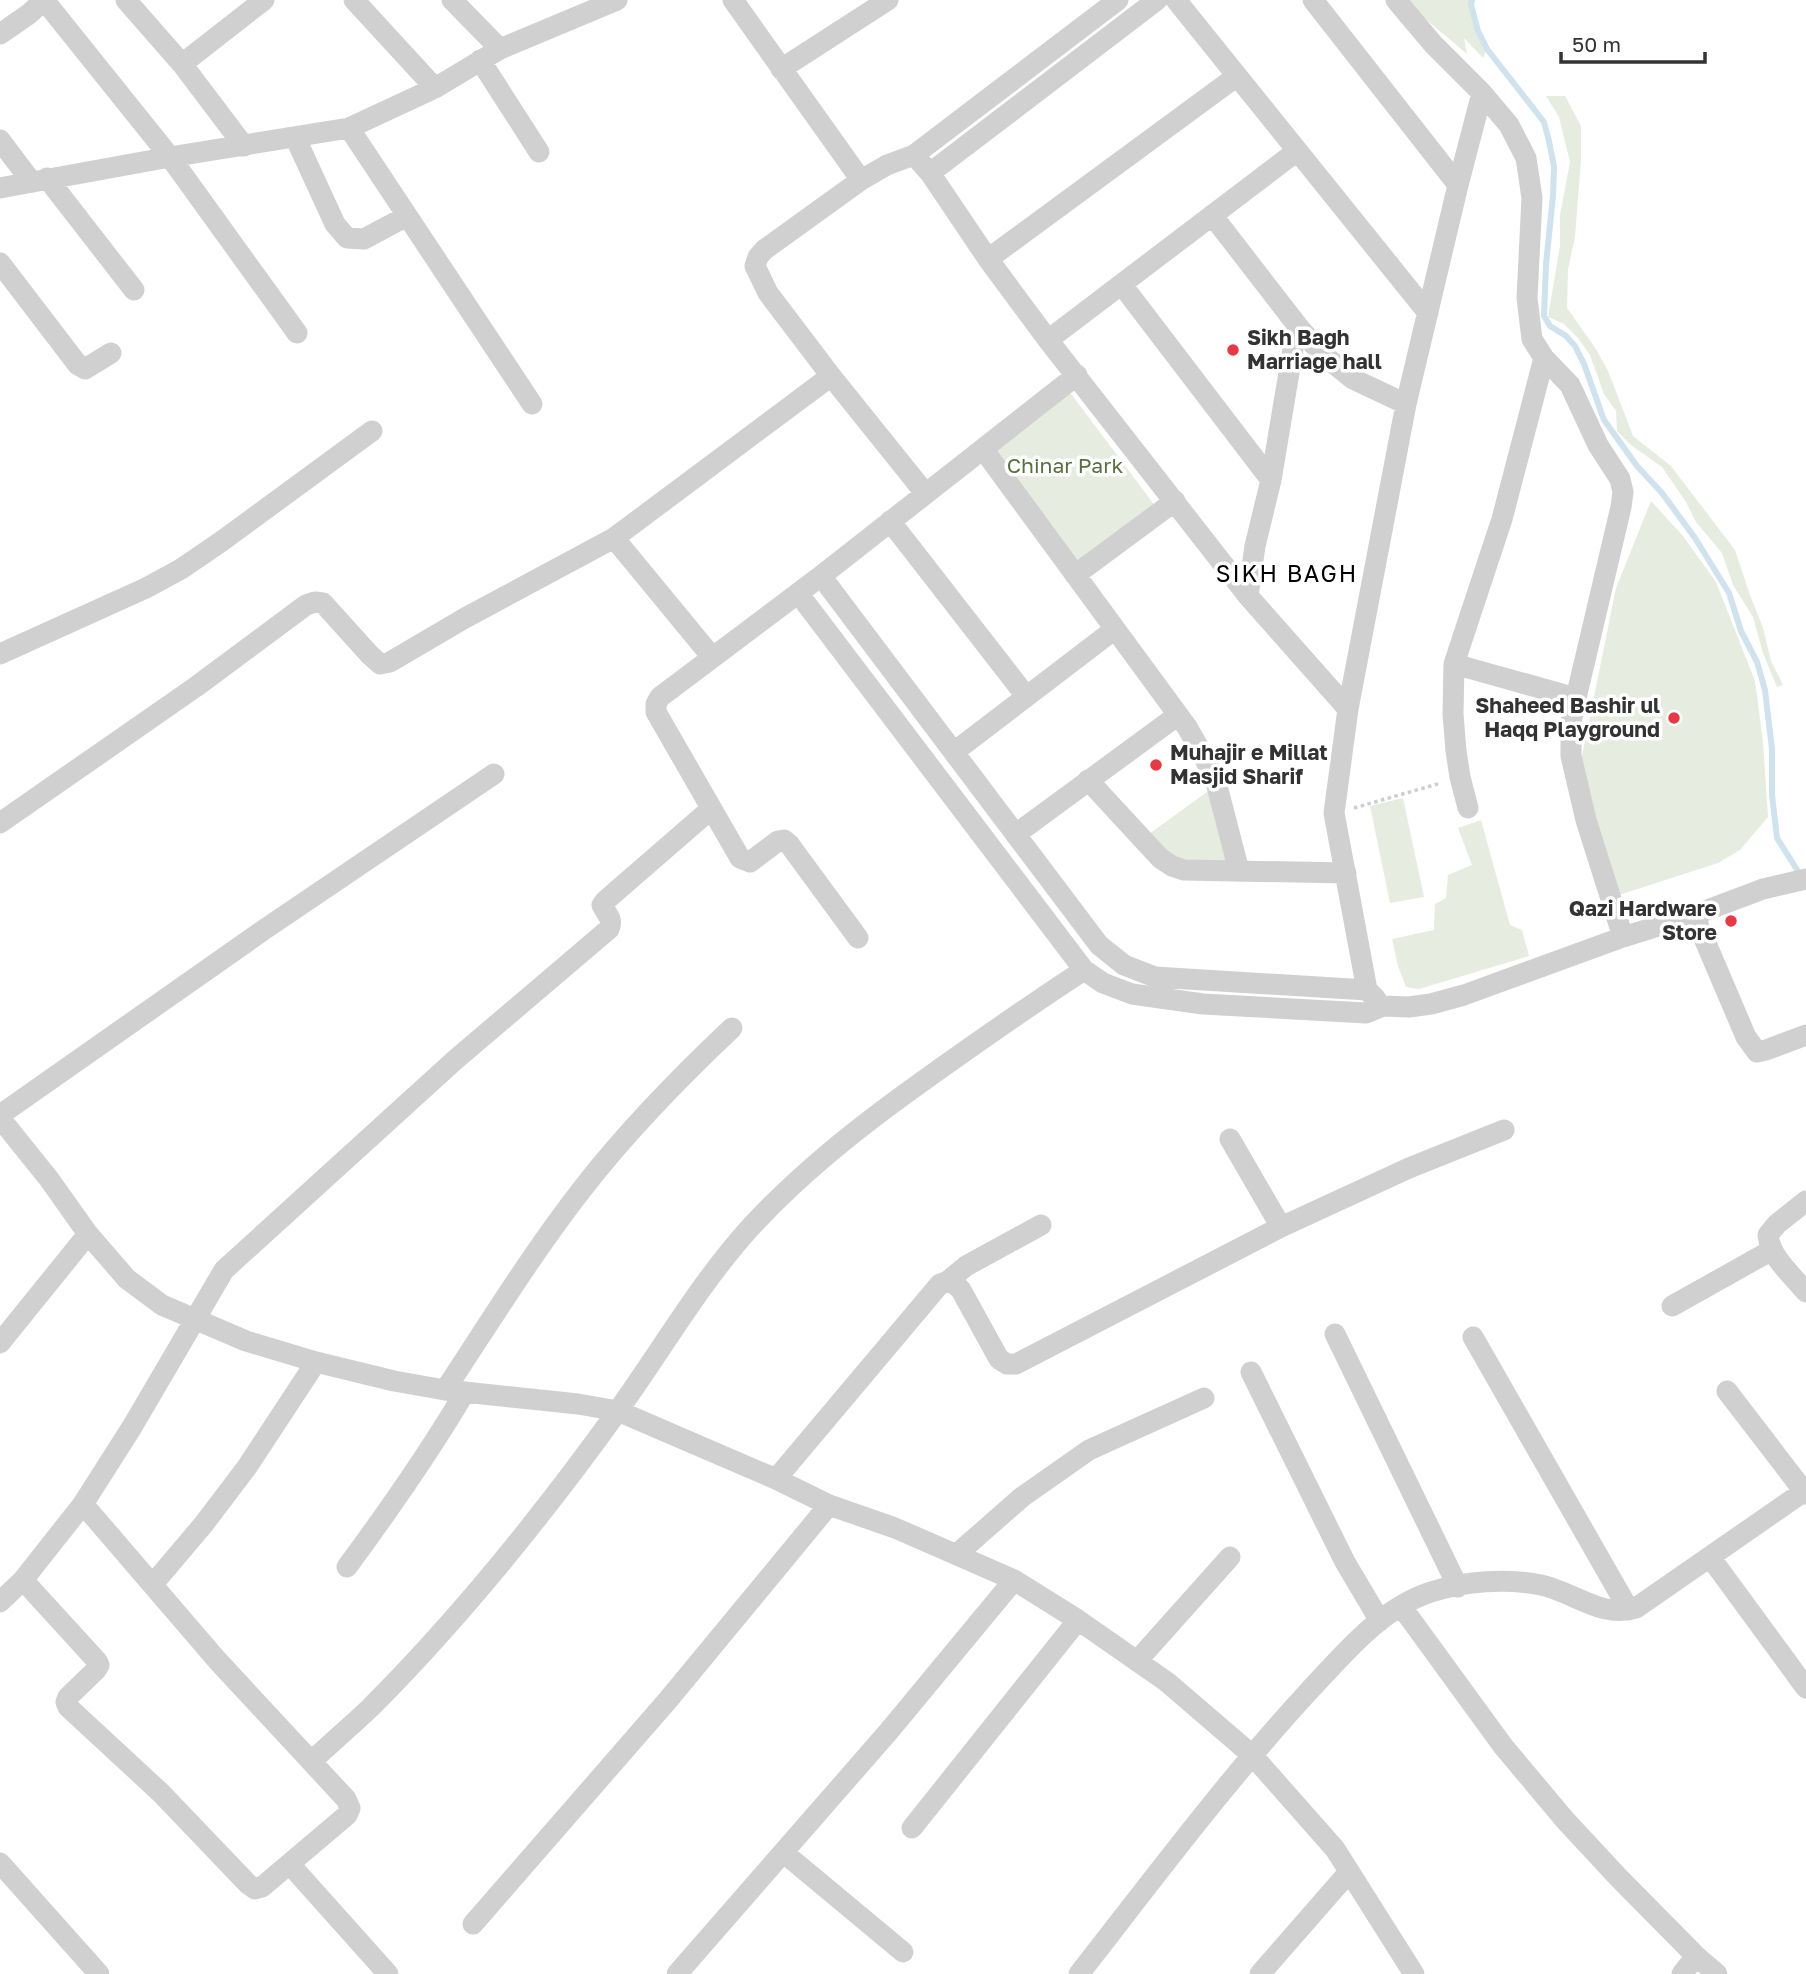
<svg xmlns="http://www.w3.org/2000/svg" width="1806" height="1974" font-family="'Golos Text',sans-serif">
	<rect width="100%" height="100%" fill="#fff"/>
	<path fill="#e6ecdf" d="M 1407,0 L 1472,0 C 1471,17 1480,34 1487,49 L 1483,58 L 1464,38 L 1467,54 L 1422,16 Z
		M 1546,96 L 1565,96 L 1581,126 L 1581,160 L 1575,237 L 1568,269 L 1567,308 L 1596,349 L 1608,371 L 1633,436 L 1671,466 L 1735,550 L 1750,595 L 1763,628 L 1771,661 L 1783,685 L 1777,687 L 1763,653 L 1753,617 L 1733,585 L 1722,553 L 1696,522 L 1686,502 L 1662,467 L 1631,445 L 1617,431 L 1616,411 L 1604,394 L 1590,355 L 1578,338 L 1564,324 L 1548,317 L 1560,246 L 1560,215 L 1570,162 L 1559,117 Z
		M 1069,391 L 1156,507 L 1079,565 L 993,450 Z
		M 1651,501 L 1683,536 L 1716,582 L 1755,681 L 1763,742 L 1768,817 L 1740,850 L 1718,863 L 1619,895 L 1601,844 L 1581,761 L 1616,588 Z
		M 1211,789 L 1231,863 L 1176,862 L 1149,834 Z
		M 1403,798 L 1424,897 L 1390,903 L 1370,806 Z
		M 1481,820 L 1510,925 L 1522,930 L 1529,956 L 1419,989 L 1406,987 L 1398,966 L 1392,939 L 1434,930 L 1435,904 L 1446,898 L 1448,875 L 1472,865 L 1458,828 Z"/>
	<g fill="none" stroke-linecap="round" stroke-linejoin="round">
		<path stroke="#cfe2ee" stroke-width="6" d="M 1472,0 L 1471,5 L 1478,31 L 1487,49 L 1544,122 L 1549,141 L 1554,167 L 1553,196 L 1546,264 L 1544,316 L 1550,326 L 1566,336 L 1575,346 L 1584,364 L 1604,420 L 1637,466 L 1662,493 L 1695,538 L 1729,593 L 1741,631 L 1757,662 L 1765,690 L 1772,749 L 1772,795 L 1777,838 L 1801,876"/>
		<path stroke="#cdcdcd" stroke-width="3.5" stroke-dasharray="3.5 3.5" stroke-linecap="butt" d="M 1354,808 L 1441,783"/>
		<path stroke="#d0d0d0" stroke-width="21" d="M 44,0 L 170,157 L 297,333
			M 126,0 L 182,64 L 244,146
			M 354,0 L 435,88
			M 452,0 L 500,49
			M 733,0 L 861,180
			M 1176,0 L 1428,313
			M 1313,0 L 1458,185
			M 1396,0 L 1433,44 L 1482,93 L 1509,125 L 1526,158 L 1532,198 L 1527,298 L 1532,339 L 1544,358 L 1502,519 L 1454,664 L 1453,714 L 1456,751 L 1460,777 L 1468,808
			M 0,34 L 29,14 L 44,0
			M 480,60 L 539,152
			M 182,64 L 264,0
			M 781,69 L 888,0
			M 349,128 L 532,404
			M 295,137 L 335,224 L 347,238 L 364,239 L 407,216
			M 0,140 L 31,181
			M 914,155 L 1118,0
			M 930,173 L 1157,0
			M 47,178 L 134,290
			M 0,188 L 170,157 L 349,128 L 435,88 L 500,49 L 617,0
			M 1212,215 L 1297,325 L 1321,353 L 1353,379 L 1406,404
			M 988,259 L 1237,76
			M 0,263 L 78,365 L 85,369 L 111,353
			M 1122,285 L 1271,480
			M 1048,340 L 1297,151
			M 1544,358 L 1570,385 L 1598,445 L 1620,479 L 1623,492 L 1621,507 L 1576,698 L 1571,722 L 1571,756 L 1586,820 L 1623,937
			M 983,449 L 1187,727 L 1204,757 L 1217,786 L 1239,871
			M 925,493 L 831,376 L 768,293 L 755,266 L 758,257 L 764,250 L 861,180 L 887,165 L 914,155 L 930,173 L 988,259 L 1048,340 L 1248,596 L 1348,709 L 1334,813 L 1367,990
			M 890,521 L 1026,696
			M 614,538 L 712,657
			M 1075,575 L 1175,501
			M 821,576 L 1099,945 L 1124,965 L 1155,977 L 1367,990 L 1376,999
			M 798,593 L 1084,970 L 1103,983 L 1132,994 L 1203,1004 L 1366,1013 L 1383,1006 L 1409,1007 L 1431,1004 L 1464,995 L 1623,937 L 1694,915 L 1763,889 L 1806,879
			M 1248,596 L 1255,546 L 1271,480 L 1297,325
			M 0,654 L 146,588 L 181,569 L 222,541 L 372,431
			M 1454,664 L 1576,698
			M 1348,709 L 1406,404 L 1458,185 L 1482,93
			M 954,752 L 1115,629
			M 1088,780 L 1160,858 L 1172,866 L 1184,870 L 1346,873
			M 0,823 L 197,686 L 306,605 L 315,602 L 323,603 L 370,655 L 380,664 L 390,662 L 465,618 L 614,538 L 831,376
			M 1016,834 L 1178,715
			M 1694,915 L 1746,1037 L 1757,1052 L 1766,1050 L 1806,1035
			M 858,938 L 789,844 L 784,840 L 778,841 L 750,862 L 740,858 L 656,712 L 656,704 L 660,697 L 821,576 L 1077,375
			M 0,1115 L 265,929 L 494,774
			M 0,1118 L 49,1179 L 88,1234 L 127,1279 L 162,1305 L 246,1341 L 316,1362 L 394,1381 L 445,1390 L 578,1404 L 618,1411 L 776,1479 L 829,1505 L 895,1528 L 1014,1580 L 1078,1620 L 1167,1682 L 1252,1755 L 1335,1849 L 1414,1974
			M 1230,1139 L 1281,1227
			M 1806,1201 L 1777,1224 L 1768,1235 C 1770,1257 1792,1275 1806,1292
			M 948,1281 L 955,1284 L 961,1290 L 999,1359 L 1007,1364 L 1016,1364 L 1281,1227 L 1409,1168 L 1504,1130
			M 1672,1306 L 1772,1250
			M 1335,1334 L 1458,1587
			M 1473,1337 L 1629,1610
			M 0,1343 L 88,1234
			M 1251,1372 L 1345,1562 L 1380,1621
			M 445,1390 C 490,1322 533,1252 583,1188 C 628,1130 679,1078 732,1028
			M 1727,1391 L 1806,1494
			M 776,1479 L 940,1284 L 948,1281 L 966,1266 L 1041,1225
			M 957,1554 L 1022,1497 L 1089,1450 L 1204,1398
			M 1710,1557 L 1806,1688
			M 347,1567 C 389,1510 429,1453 465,1392
			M 23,1580 L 97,1661 L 99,1665 L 96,1670 L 68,1697 L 66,1702 L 68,1707 L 161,1793 L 248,1884 L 255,1889 L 262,1887 L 347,1815 L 350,1808 L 346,1799 L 217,1660 L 83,1504
			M 153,1584 L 203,1525 L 247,1467 L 316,1362
			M 0,1602 L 23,1580 L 83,1504 L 132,1427 L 224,1270 L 455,1060 L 609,929 C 614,919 606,914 602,905 L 605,901 L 711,809
			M 1401,1606 L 1503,1746 L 1565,1820 L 1618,1877 L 1696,1956 L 1717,1974
			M 1137,1661 L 1230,1557
			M 312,1761 C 331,1743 351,1726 370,1708 C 461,1617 542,1516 617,1412 C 661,1351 698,1286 748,1230 C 800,1173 860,1126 923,1081 C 976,1043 1029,1006 1084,970
			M 912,1828 L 1078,1620
			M 784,1853 L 903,1952
			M 293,1862 L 295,1870 L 388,1974
			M 0,1863 L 99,1974
			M 473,1924 L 668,1700 L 829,1505
			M 677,1974 L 889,1731 L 1014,1580
			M 1079,1974 C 1154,1878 1227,1780 1309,1691 C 1344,1654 1381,1608 1431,1592 C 1465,1581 1506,1578 1541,1585 C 1574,1592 1602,1619 1636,1608 L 1806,1490
			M 1260,1974 L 1349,1872
			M 1682,1974 L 1696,1956"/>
	</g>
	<g fill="#e63946" stroke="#fff" stroke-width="2.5">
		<circle cx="1233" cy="350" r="7"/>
		<circle cx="1674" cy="718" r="7"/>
		<circle cx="1156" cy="765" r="7"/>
		<circle cx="1731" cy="921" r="7"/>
	</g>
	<g text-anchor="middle" stroke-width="7" stroke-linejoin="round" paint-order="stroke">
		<g font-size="21" font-weight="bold" fill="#333" stroke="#fff" text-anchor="start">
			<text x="1247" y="345">Sikh Bagh<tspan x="1247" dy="24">Marriage hall</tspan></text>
			<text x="1660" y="713" text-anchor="end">Shaheed Bashir ul<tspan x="1660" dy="24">Haqq Playground</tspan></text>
			<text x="1170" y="760">Muhajir e Millat<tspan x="1170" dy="24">Masjid Sharif</tspan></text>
			<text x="1717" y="916" text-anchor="end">Qazi Hardware<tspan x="1717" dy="24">Store</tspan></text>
		</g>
		<g font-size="21" fill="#56703f" stroke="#fff">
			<text x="1065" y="473">Chinar Park</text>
		</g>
		<g font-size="23" letter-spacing="2" fill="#000" stroke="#fff">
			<text x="1287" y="582">SIKH BAGH</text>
		</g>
	</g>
	<path d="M1561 52v10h144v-10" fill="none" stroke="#333333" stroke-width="3.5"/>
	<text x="1572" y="52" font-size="21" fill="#333333" stroke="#ffffff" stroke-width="5" paint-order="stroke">50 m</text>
</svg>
